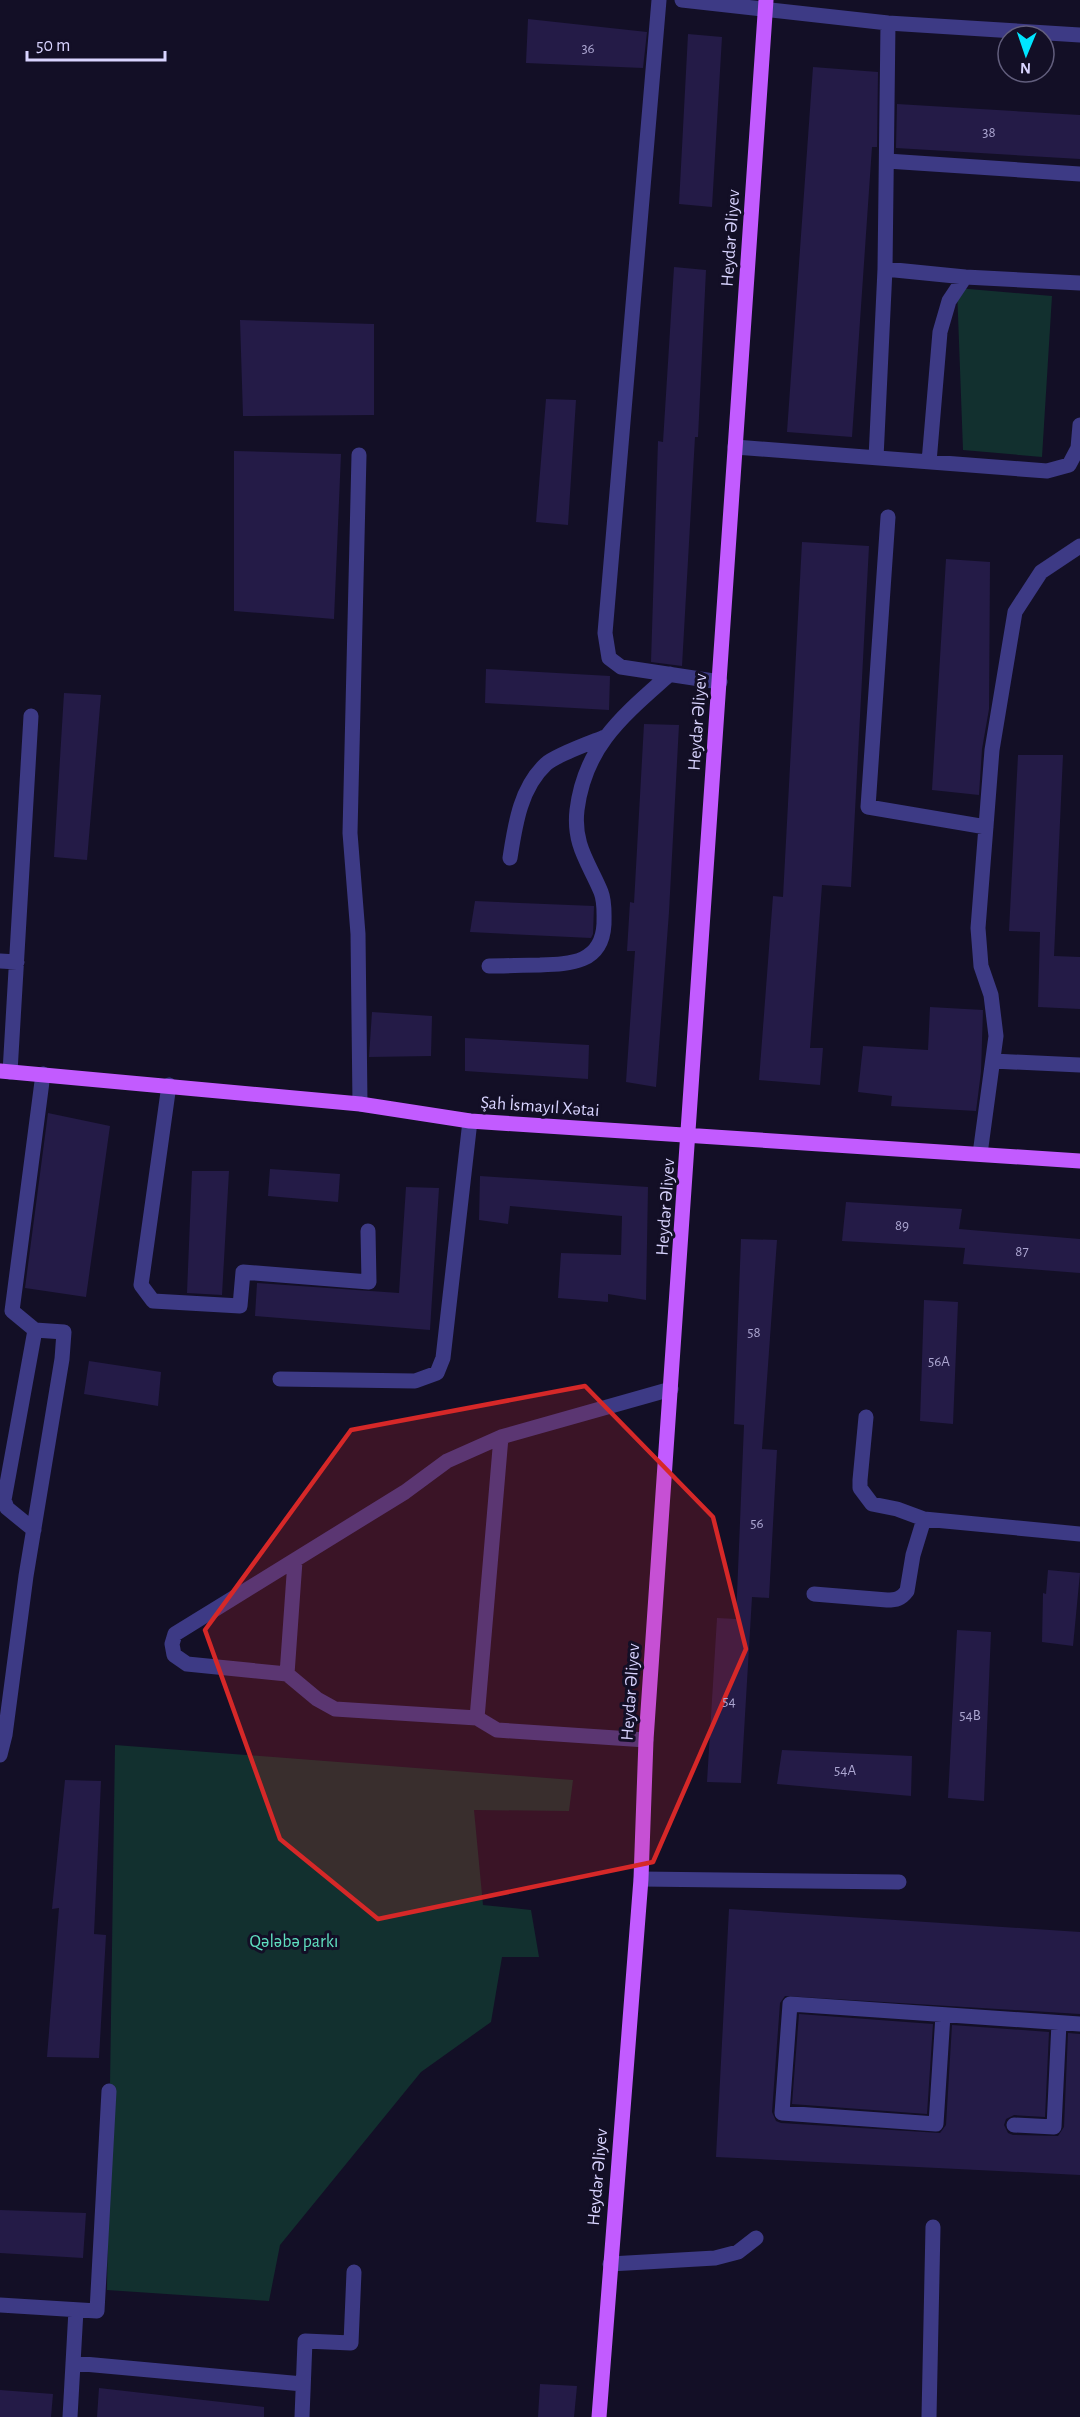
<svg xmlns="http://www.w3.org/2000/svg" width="1080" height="2417" font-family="'Alegreya Sans',sans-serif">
	<rect width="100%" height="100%" fill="#130f26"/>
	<path fill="#12302f" d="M 957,288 L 1052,296 L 1042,457 L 963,450 Z
		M 115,1745 L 573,1780 L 569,1811 L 474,1810 L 483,1905 L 531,1910 L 539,1957 L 502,1957 L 491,2022 L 421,2072 L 280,2245 L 269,2301 L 107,2290 Z"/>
	<path fill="#241b47" d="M 528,19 L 647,32 L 643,68 L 526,63 Z
		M 688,34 L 722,37 L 712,207 L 679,204 Z
		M 813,67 L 878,72 L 877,147 L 872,147 L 852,437 L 787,432 Z
		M 897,104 L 1080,115 L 1080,159 L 896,148 Z
		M 674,267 L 706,270 L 698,437 L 695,437 L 682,666 L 651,662 L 658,441 L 663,442 Z
		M 240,320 L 374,324 L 374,415 L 243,416 Z
		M 546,399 L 576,400 L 568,525 L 536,522 Z
		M 234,451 L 341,454 L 334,619 L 234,611 Z
		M 802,542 L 869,546 L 851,887 L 822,885 L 810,1048 L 823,1048 L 820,1085 L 759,1080 L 773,896 L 783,897 Z
		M 946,559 L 990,562 L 989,709 L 982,749 L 979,795 L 932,790 Z
		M 486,669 L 610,676 L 609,710 L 485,703 Z
		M 64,693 L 101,695 L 87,860 L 54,857 Z
		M 644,724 L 679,725 L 669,912 L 656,1087 L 626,1082 L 635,951 L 627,951 L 630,902 L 634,903 Z
		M 1018,755 L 1063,755 L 1054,956 L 1080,957 L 1080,1009 L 1038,1007 L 1040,932 L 1009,931 Z
		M 475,901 L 594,906 L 593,934 L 591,938 L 470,932 Z
		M 930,1007 L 983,1010 L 981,1072 L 976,1111 L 891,1106 L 892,1096 L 858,1092 L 863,1046 L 928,1050 Z
		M 372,1012 L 432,1016 L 431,1056 L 369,1057 Z
		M 465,1038 L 589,1045 L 588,1079 L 465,1071 Z
		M 48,1113 L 110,1126 L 86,1297 L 25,1288 Z
		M 270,1169 L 340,1174 L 338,1202 L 268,1196 Z
		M 192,1171 L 229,1171 L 222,1295 L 187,1293 Z
		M 480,1176 L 648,1187 L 646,1300 L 608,1294 L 608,1302 L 558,1298 L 561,1253 L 621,1255 L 622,1216 L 510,1206 L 508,1224 L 479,1220 Z
		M 406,1187 L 439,1188 L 430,1330 L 255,1316 L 257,1283 L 399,1293 Z
		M 846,1202 L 962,1209 L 959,1229 L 1080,1239 L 1080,1273 L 963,1264 L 965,1248 L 842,1241 Z
		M 741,1239 L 777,1240 L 762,1449 L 777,1450 L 769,1598 L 752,1597 L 741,1783 L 707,1782 L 717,1618 L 736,1619 L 744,1425 L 734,1424 Z
		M 924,1300 L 958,1302 L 953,1424 L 920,1421 Z
		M 89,1361 L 161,1372 L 158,1406 L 84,1394 Z
		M 1048,1570 L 1080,1573 L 1073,1646 L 1042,1642 L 1043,1593 L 1046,1594 Z
		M 957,1630 L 991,1632 L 984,1801 L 948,1798 Z
		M 782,1750 L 912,1756 L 911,1796 L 777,1784 Z
		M 65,1780 L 101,1781 L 94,1934 L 106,1935 L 99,2058 L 47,2057 L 59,1908 L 52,1909 Z
		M 729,1909 L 1080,1932 L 1080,2014 L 785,1996 L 780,2003 L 772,2112 L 776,2121 L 781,2123 L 940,2133 L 946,2125 L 952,2025 L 1049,2032 L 1045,2117 L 1014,2115 L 1006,2119 L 1004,2125 L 1008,2133 L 1013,2135 L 1058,2136 L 1064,2127 L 1068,2033 L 1080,2034 L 1080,2175 L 716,2157 Z
		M 799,2014 L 933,2024 L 927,2114 L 792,2104 Z
		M 0,2210 L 86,2213 L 83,2258 L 0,2253 Z
		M 540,2384 L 577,2386 L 574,2417 L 538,2417 Z
		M 99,2388 L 264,2407 L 264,2417 L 97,2417 Z
		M 0,2390 L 53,2394 L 51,2417 L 0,2417 Z"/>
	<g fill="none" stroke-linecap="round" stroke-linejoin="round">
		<path stroke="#3d3a85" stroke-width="15" d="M 659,0 L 605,633 L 609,658 L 621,667 L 720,682
			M 682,0 L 888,23 L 1080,35
			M 887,161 L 1080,174
			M 885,269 L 965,277
			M 735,447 L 1047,471 L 1069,465 L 1078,448 L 1080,425
			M 359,455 L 350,833 L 358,934 L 360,1104
			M 876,458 L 885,269 L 888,23
			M 929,462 L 940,332 L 949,301 L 965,277 L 1080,283
			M 888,517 L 868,807 L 986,827
			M 510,858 C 515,826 520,788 546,764 C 556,755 590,743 605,737
			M 0,961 L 17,962
			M 489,966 C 506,966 523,965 540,965 C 571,964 602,963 604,924 C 604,913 605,902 601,892 C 589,863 573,845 577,810 C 585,745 624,715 670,674
			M 993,1061 L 1080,1065
			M 10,1072 L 31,716
			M 169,1085 L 141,1285 L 153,1301 L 240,1306 L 243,1272 L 369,1282 L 368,1231
			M 980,1154 L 996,1036 L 991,995 L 981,966 L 978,928 L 992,750 L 1015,612 L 1041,572 L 1080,546
			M 280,1379 L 415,1381 L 437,1373 L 443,1358 L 470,1121
			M 866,1417 L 860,1480 L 860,1488 L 872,1504 L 897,1509 L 924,1519 L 1080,1534
			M 34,1530 L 7,1508 L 4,1500 L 35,1330
			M 814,1594 L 887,1600 C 896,1600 901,1599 907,1591 L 913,1555 L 924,1519
			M 287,1674 L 295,1561
			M 477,1718 L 501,1437
			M 646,1740 L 497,1730 L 477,1718 L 335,1709 L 317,1699 L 287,1674 L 187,1664 L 174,1655 L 172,1644 L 175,1634 L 405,1492 L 447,1461 L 501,1437 L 671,1389
			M 0,1755 L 5,1735 L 26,1576 L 62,1359 L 64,1332 L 35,1330 L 12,1311 L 43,1074
			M 641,1879 L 899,1882
			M 943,2015 L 936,2124 L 782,2113 L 790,2004 L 1080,2024
			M 1014,2125 L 1054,2127 L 1059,2023
			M 610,2264 L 715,2258 L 738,2252 L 756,2238
			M 0,2305 L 97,2311 L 109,2091
			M 73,2363 L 303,2384
			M 70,2417 L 76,2310
			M 302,2417 L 305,2341 L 351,2343 L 354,2272
			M 929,2417 L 933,2227"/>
		<path stroke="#c25bff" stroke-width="15" d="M 0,1071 L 360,1104 L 470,1121 L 1080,1161
			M 599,2417 L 641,1879 L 646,1740 L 766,0"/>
	</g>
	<path fill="#d62828" fill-opacity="0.2" stroke="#d62828" stroke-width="4.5" stroke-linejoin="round" d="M 585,1386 L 713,1517 L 746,1649 L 653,1862 L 378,1919 L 280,1839 L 205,1630 L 351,1430 Z"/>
	<g text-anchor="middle" stroke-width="6" stroke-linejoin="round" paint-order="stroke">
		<g font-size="15" fill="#aca6d1">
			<text x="588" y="53">36</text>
			<text x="989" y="137">38</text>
			<text x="902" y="1230">89</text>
			<text x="1022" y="1256">87</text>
			<text x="754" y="1337">58</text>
			<text x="939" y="1366">56A</text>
			<text x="757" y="1528">56</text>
			<text x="729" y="1706">54</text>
			<text x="970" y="1720">54B</text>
			<text x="845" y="1775">54A</text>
		</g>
		<g font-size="18" fill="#d9d4ff" stroke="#130f26">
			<text transform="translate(730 238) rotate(-86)" y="6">Heydər Əliyev</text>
			<text transform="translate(697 722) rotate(-86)" y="6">Heydər Əliyev</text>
			<text transform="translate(540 1106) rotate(4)" y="6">Şah İsmayıl Xətai</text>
			<text transform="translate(665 1207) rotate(-86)" y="6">Heydər Əliyev</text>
			<text transform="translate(630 1692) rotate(-86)" y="6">Heydər Əliyev</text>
			<text transform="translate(597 2177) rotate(-85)" y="6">Heydər Əliyev</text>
		</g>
		<g font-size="18" fill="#5fe0c0" stroke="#130f26">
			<text x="294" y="1947">Qələbə parkı</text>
		</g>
	</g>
	<g transform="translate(1026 54) rotate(182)"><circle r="28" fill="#130f26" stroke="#625e7d" stroke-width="1.5"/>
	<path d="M0-4.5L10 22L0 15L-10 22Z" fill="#00e5ff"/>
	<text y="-9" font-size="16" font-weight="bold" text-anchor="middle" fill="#d9d4ff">N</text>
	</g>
	<path d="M27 51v9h138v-9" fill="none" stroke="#d9d4ff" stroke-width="3"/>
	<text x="36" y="51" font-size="18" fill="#d9d4ff" stroke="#130f26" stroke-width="4.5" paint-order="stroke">50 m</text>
</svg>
